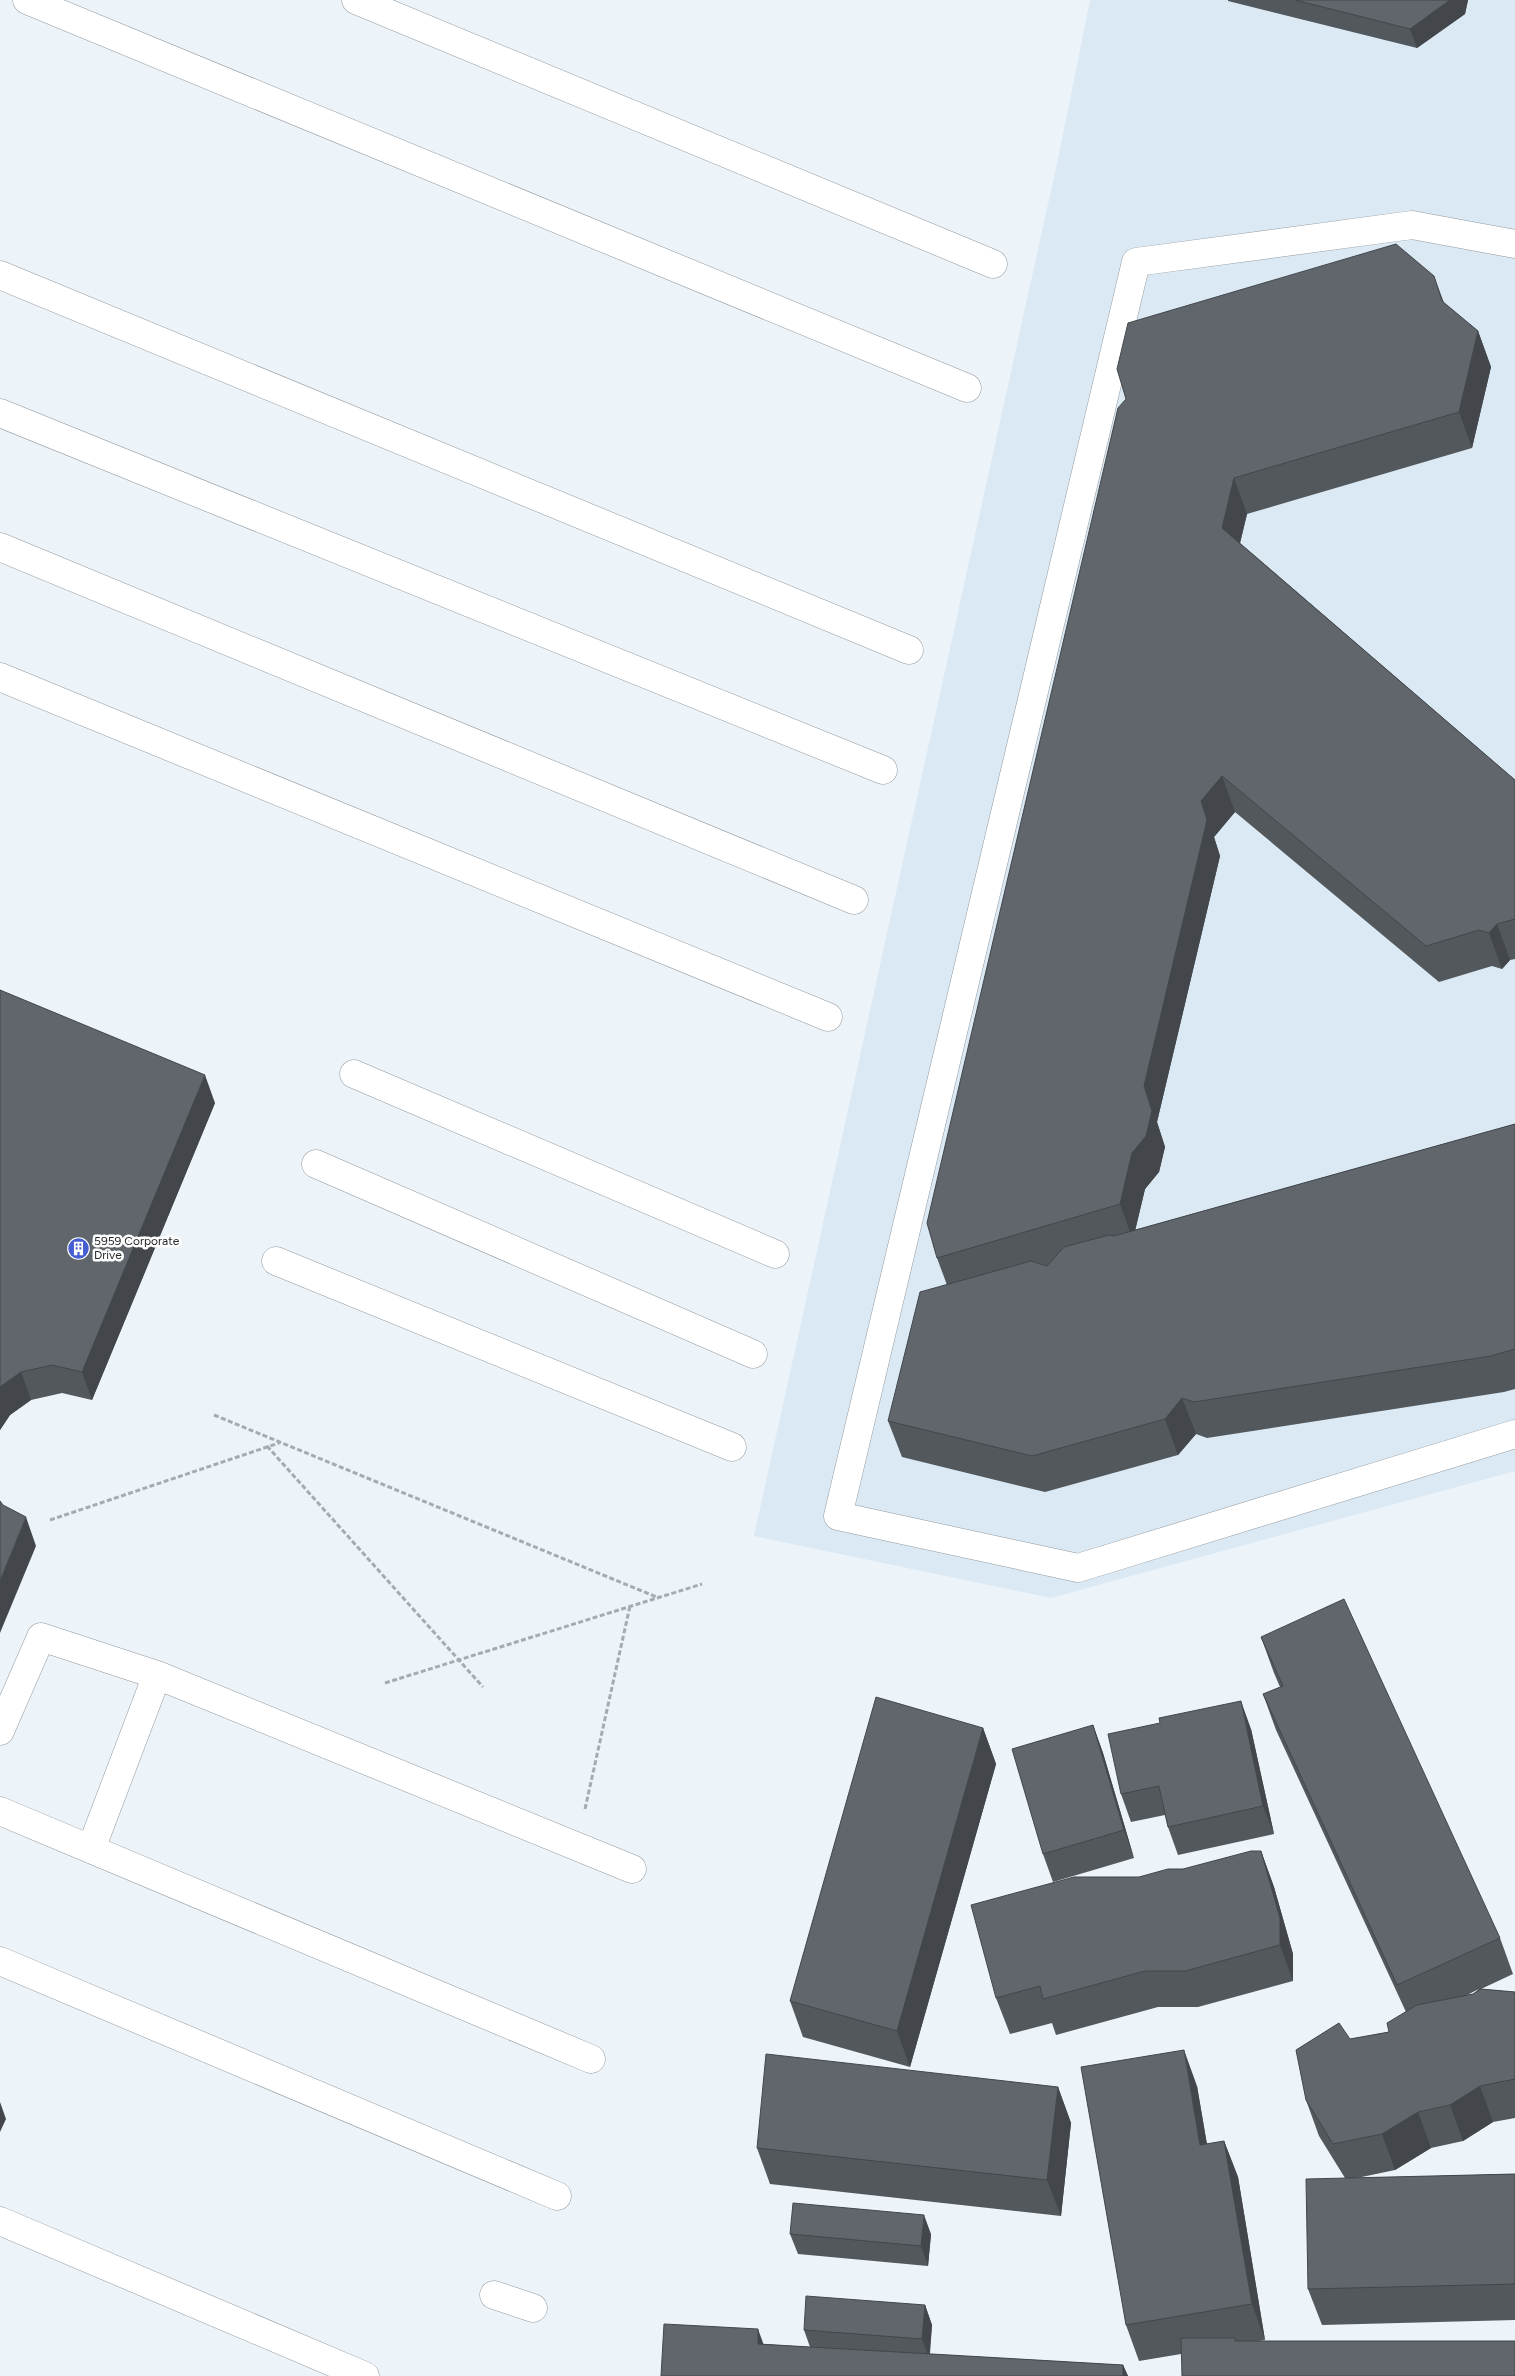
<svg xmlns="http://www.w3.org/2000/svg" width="1515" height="2376" font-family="Figtree,sans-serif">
	<rect width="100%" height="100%" fill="#ecf3f9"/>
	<path fill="#dbe9f4" d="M 1090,0 L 1515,0 L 1515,1471 L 1051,1598 L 754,1536 L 1058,159 Z"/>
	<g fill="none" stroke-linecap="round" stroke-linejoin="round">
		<defs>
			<path id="minor" d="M 27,0 L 967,388
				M 356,0 L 993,264
				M 1515,244 L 1412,225 L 1136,262 L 838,1516 L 1078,1568 L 1515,1434
				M 0,275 L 909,650
				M 0,413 L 883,770
				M 0,547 L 854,900
				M 0,677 L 828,1017
				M 354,1074 L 775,1254
				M 316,1164 L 753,1354
				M 276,1261 L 732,1447
				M 0,1731 L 41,1637 L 157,1675 L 632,1869
				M 0,1811 L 591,2059
				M 91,1849 L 157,1675
				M 0,1961 L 557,2196
				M 0,2221 L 365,2376
				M 494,2295 L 533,2308"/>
		</defs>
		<use href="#minor" stroke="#939a9f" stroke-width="29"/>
		<path stroke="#a6abb0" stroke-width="3" stroke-dasharray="5 2.5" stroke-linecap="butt" d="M 214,1415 L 659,1598
			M 267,1446 L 483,1687
			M 50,1520 L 279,1443
			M 385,1683 L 702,1584
			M 585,1809 L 630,1606"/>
		<use href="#minor" stroke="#fff" stroke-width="28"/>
	</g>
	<path fill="#53585c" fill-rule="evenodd" d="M 1228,0 L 1468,0 L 1465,14 L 1417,48 L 1228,1 Z
		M 1444,303 L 1478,331 L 1491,367 L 1472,448 L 1247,514 L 1240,543 L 1515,780 L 1515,959 L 1510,960 L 1502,969 L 1492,966 L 1439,982 L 1235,812 L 1214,837 L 1220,856 L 1157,1122 L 1165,1147 L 1159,1172 L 1145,1189 L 1135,1230 L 1515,1124 L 1515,1389 L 1504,1392 L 1207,1438 L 1196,1434 L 1178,1455 L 1045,1492 L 902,1457 L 888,1421 L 947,1285 L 937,1258 L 1118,408 Z
		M 0,990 L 215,1103 L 92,1400 L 62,1393 L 31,1400 L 10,1415 L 0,1430 Z
		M 1261,1637 L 1500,1938 L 1513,1974 L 1481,1989 L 1515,1992 L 1515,2118 L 1493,2122 L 1463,2141 L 1431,2148 L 1395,2170 L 1357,2178 L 1515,2174 L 1515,2320 L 1322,2325 L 1308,2289 L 1345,2178 L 1319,2136 L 1306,2100 L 1350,2039 L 1389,2032 L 1406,2012 L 1276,1730 L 1263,1694 L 1280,1687 L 1274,1673 ZM 1479,1989 L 1473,1994 L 1467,1995 Z
		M 1093,1725 L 1103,1753 L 1134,1858 L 1053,1882 L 1043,1854 Z
		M 983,1728 L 996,1764 L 910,2067 L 803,2037 L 790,2001 Z
		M 1251,1729 L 1274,1834 L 1178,1855 L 1168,1827 L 1165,1815 L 1131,1822 L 1121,1794 Z
		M 1261,1851 L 1274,1887 L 1293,1954 L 1293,1981 L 1198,2007 L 1158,2007 L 1056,2035 L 1052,2023 L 1010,2034 L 996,1998 L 1139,1877 L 1183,1869 Z
		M 1197,2086 L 1207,2144 L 1224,2141 L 1238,2177 L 1265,2340 L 1139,2361 L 1126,2325 Z
		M 1058,2087 L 1071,2123 L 1061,2216 L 770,2184 L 757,2148 Z
		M 790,2234 L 931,2234 L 928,2266 L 798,2254 Z
		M 925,2305 L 932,2325 L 930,2354 L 1123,2365 L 1128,2376 L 661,2376 L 764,2344 L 810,2347 L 804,2330 Z"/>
	<path fill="#43474b" d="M 1450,0 L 1468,0 L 1465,14 L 1417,48 L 1410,29 Z
		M 1434,276 L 1447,311 L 1442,301 Z
		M 1478,331 L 1491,367 L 1472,448 L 1459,412 Z
		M 1234,478 L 1247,514 L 1235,564 L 1222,528 Z
		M 1222,776 L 1235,812 L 1214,837 L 1220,856 L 1157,1122 L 1165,1147 L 1159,1172 L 1145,1189 L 1133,1240 L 1120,1204 L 1144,1086 L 1201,801 Z
		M 1497,924 L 1510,960 L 1502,969 L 1489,933 Z
		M 205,1075 L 215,1103 L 92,1400 L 82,1372 Z
		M 21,1372 L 31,1400 L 10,1415 L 0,1430 L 0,1387 Z
		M 1182,1398 L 1196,1434 L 1178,1455 L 1165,1419 Z
		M 26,1517 L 36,1546 L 0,1633 L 0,1581 Z
		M 1241,1701 L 1251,1729 L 1274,1834 L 1263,1806 Z
		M 1093,1725 L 1103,1753 L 1134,1858 L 1124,1830 Z
		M 983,1728 L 996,1764 L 910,2067 L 897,2031 Z
		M 1261,1851 L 1274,1887 L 1293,1954 L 1293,1981 L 1280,1945 Z
		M 1184,2050 L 1197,2086 L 1213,2181 L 1200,2145 Z
		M 1480,2086 L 1493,2122 L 1463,2141 L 1450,2105 Z
		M 1058,2087 L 1071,2123 L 1061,2216 L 1047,2180 Z
		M 0,2102 L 6,2119 L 0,2132 Z
		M 1418,2112 L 1431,2148 L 1395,2170 L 1382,2134 Z
		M 1224,2141 L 1238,2177 L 1265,2340 L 1252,2304 Z
		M 924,2215 L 931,2234 L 928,2266 L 921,2246 Z
		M 925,2305 L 932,2325 L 929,2358 L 922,2339 Z
		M 758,2329 L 771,2365 L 758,2344 Z
		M 1123,2365 L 1128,2376 L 1123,2376 Z"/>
	<path fill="#60666b" stroke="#43474b" d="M 1295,0 L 1450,0 L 1410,29 Z
		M 1396,244 L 1434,276 L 1442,301 L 1478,331 L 1459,412 L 1234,478 L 1222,528 L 1515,780 L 1515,919 L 1497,924 L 1489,933 L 1479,930 L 1426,946 L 1222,776 L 1201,801 L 1207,820 L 1144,1086 L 1152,1111 L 1146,1136 L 1132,1153 L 1120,1204 L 937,1258 L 927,1223 L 1118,408 L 1126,399 L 1117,369 L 1128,323 Z
		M 0,990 L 205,1075 L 82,1372 L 52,1365 L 21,1372 L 0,1387 Z
		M 1515,1124 L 1515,1349 L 1491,1356 L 1194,1402 L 1182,1398 L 1165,1419 L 1032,1456 L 888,1421 L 920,1292 L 1031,1261 L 1047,1266 L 1064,1247 L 1109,1235 L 1114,1236 Z
		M 0,1501 L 3,1505 L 26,1517 L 0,1581 Z
		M 1344,1599 L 1500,1938 L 1397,1985 L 1263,1694 L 1283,1686 L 1261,1637 Z
		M 876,1697 L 983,1728 L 897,2031 L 790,2001 Z
		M 1241,1701 L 1263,1806 L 1168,1827 L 1159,1786 L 1121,1794 L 1108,1734 L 1160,1723 L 1159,1718 Z
		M 1093,1725 L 1124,1830 L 1043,1854 L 1012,1749 Z
		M 1251,1851 L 1261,1851 L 1280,1918 L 1280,1945 L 1185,1971 L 1145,1971 L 1043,1999 L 1040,1986 L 996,1998 L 971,1905 L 1074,1877 L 1139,1877 L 1168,1869 L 1183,1869 Z
		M 1481,1989 L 1515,1992 L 1515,2079 L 1480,2086 L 1450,2105 L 1418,2112 L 1382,2134 L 1333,2144 L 1306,2100 L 1296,2050 L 1339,2023 L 1350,2039 L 1389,2032 L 1387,2023 L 1417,2005 L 1473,1994 Z
		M 1184,2050 L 1200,2145 L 1224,2141 L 1252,2304 L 1126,2325 L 1081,2067 Z
		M 766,2054 L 1058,2087 L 1047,2180 L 757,2148 Z
		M 1515,2174 L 1515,2284 L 1308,2289 L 1306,2179 Z
		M 793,2203 L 924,2215 L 921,2246 L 790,2234 Z
		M 806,2296 L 925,2305 L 922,2339 L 804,2330 Z
		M 664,2324 L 758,2329 L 758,2344 L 1123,2365 L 1123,2376 L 661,2376 Z
		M 1181,2338 L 1235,2338 L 1235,2341 L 1515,2341 L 1515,2376 L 1182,2376 Z"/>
	<defs>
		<symbol id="building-disc" viewBox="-11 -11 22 22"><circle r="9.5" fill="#465ed2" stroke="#fff"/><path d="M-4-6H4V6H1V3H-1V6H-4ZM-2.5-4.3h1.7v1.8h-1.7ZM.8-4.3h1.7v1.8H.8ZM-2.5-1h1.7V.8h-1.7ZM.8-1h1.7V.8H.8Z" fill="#fff"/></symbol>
	</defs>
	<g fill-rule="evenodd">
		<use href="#building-disc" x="66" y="1236" width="25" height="25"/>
	</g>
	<g text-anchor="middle" stroke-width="5" stroke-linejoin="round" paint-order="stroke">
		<g font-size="12" fill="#242629" stroke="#fff" text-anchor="start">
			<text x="94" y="1245">5959 Corporate<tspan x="94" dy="14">Drive</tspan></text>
		</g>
	</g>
</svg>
